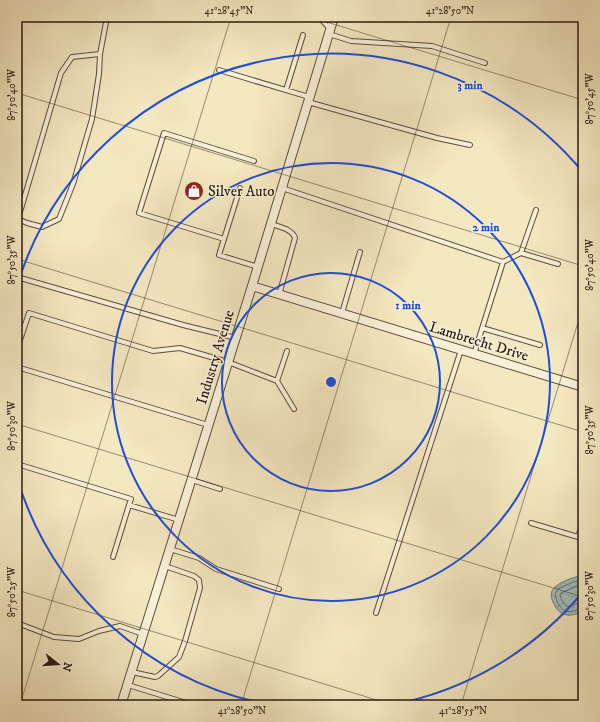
<svg xmlns="http://www.w3.org/2000/svg" width="600" height="722" font-family="'IM FELL DW Pica',serif">
	<defs>
		<pattern id="water-waves" width="16" height="10" patternUnits="userSpaceOnUse"><rect width="16" height="10" fill="#a1bdbe"/><path d="M0 5q4-4 8 0t8 0" fill="none" stroke="#8ba2a2"/></pattern>
	</defs>
	<rect width="100%" height="100%" fill="#f4e8c1"/>
	<filter id="stains"><feTurbulence type="fractalNoise" baseFrequency=".005" numOctaves="4"/><feColorMatrix values="0 0 0 0 .2 0 0 0 0 .09 0 0 0 0 .02 0 0 0 .5 -.17"/></filter>
	<radialGradient id="worn" r=".72"><stop offset=".6" stop-color="#630" stop-opacity="0"/><stop offset="1" stop-color="#630" stop-opacity=".3"/></radialGradient>
	<path fill="url(#water-waves)" stroke="#717b78" d="M 579,576 L 583,576 L 583,611 C 570,618 559,617 553,602 C 551,597 550,592 554,588 C 559,582 572,578 579,576 Z"/>
	<g fill="none" stroke-linecap="round" stroke-linejoin="round">
		<path stroke="#646b67" stroke-width="1" d="M 583,580 L 573,582 L 558,589 L 555,594 C 557,604 562,614 574,611 C 577,610 579,608 583,607
			M 583,585 L 575,587 L 561,593 L 560,595 C 567,615 570,603 583,602"/>
		<defs>
			<path id="lane" d="M 319,17 L 330,29
				M 329,34 L 351,41 L 432,46 L 485,63
				M 100,54 L 72,57 L 61,73 L 18,219 L 27,223 L 42,227 L 59,219 L 73,184 L 92,119 L 99,74 L 100,54 L 107,17
				M 219,70 L 309,97
				M 286,90 L 303,35
				M 308,102 L 437,138 L 470,145
				M 240,188 L 219,255 L 258,267
				M 282,188 L 503,262 L 474,354
				M 271,224 C 280,227 292,229 295,238 L 279,295
				M 224,239 L 139,213 L 164,133 L 254,161
				M 521,253 L 558,264
				M 503,262 L 521,253 L 536,210
				M 17,277 L 183,325 L 236,338
				M 342,313 L 360,252
				M 482,328 L 540,345
				M 17,349 L 29,313 L 153,351 L 180,348 L 228,362 L 277,381 L 294,409
				M 17,367 L 208,425
				M 277,381 L 287,351
				M 17,464 L 131,499 L 129,505
				M 192,480 L 220,489
				M 531,523 L 578,537 L 583,522
				M 170,549 L 199,558 L 216,569 L 279,589
				M 113,557 L 129,505 L 179,520
				M 376,613 L 461,350
				M 17,623 L 54,637 L 79,639 L 99,631 L 120,626 L 143,634
				M 132,672 L 155,677 L 158,676 L 179,657 L 185,641 L 200,588 L 199,580 L 194,576 L 165,566
				M 128,685 L 193,705"/>
			<path id="street" d="M 252,286 L 583,387
				M 121,705 L 252,286 L 334,17"/>
		</defs>
		<use href="#lane" stroke="#5b4d3c" stroke-width="6"/>
		<use href="#street" stroke="#5b4d3c" stroke-width="10"/>
		<use href="#lane" stroke="#f8f0d7" stroke-width="4"/>
		<use href="#street" stroke="#f8f0d7" stroke-width="8"/>
	</g>
	<path fill="none" stroke="#281910" stroke-width="1" stroke-opacity="0.45" d="M 310,17 L 583,100M 17,93 L 583,266M 17,259 L 583,432M 17,424 L 583,597M 17,590 L 393,705M 20,705 L 231,17M 241,705 L 451,17M 461,705 L 583,306"/>
	<g fill="none" stroke="#1d4ed8" stroke-width="2">
		<circle cx="331" cy="382" r="109"/>
		<circle cx="331" cy="382" r="219"/>
		<path d="M582 593A328 328 0 0 1 391 705M271 705A328 328 0 0 1 17 478M17 286A328 328 0 0 1 582 171"/>
	</g>
	<defs>
		<symbol id="shop-disc" viewBox="-11 -11 22 22"><circle r="9.5" fill="#8f2418" stroke="#f8f0d7"/><path d="M-5-2.5h2.3a2.7 3.5 0 0 1 5.4 0H5L5.5 6h-11ZM-1.5-2.5h3a1.5 2.3 0 0 0-3 0Z" fill="#fff"/></symbol>
	</defs>
	<g fill-rule="evenodd">
		<use href="#shop-disc" x="183" y="180" width="22" height="22"/>
	</g>
	<g text-anchor="middle" stroke-width="3" stroke-linejoin="round" paint-order="stroke">
		<g font-size="15" fill="#281910" stroke="#f8f0d7" text-anchor="start">
			<text x="208" y="196">Silver Auto</text>
		</g>
		<g font-size="15" fill="#281910" stroke="#f8f0d7">
			<text transform="translate(479 341) rotate(17)" y="5">Lambrecht Drive</text>
			<text transform="translate(215 357) rotate(-73)" y="5">Industry Avenue</text>
		</g>
	</g>
	<circle cx="331" cy="382" r="6" fill="#1d4ed8" stroke="#f8f0d7" stroke-width="2"/>
	<g font-size="12" text-anchor="middle" font-weight="bold" fill="#1d4ed8" stroke="#f8f0d7" stroke-width="3" stroke-linejoin="round" paint-order="stroke">
		<text x="470" y="89">3 min</text>
		<text x="486" y="231">2 min</text>
		<text x="408" y="309">1 min</text>
	</g>
	<rect width="600" height="722" fill="none" stroke="#f4e8c1" stroke-width="44"/>
	<g transform="translate(58 664) rotate(107)" stroke="#f8f0d7" stroke-width="3" paint-order="stroke">
	<path d="M0-3L7 15L0 10L-7 15Z" fill="#281910"/>
	<text y="-6" font-size="11" font-weight="bold" text-anchor="middle" fill="#281910">N</text>
	</g>
	<rect x="22" y="22" width="556" height="678" fill="none" stroke="#281910" stroke-width="1.5"/>
	<g font-size="10" text-anchor="middle" fill="#281910">
		<text x="229" y="14">41°28'45"N</text>
		<text x="450" y="14">41°28'50"N</text>
		<text transform="translate(11 95) rotate(-90)" y="4">87°50'40"W</text>
		<text transform="translate(589 99) rotate(-90)" y="4">87°50'45"W</text>
		<text transform="translate(11 260) rotate(-90)" y="4">87°50'35"W</text>
		<text transform="translate(589 265) rotate(-90)" y="4">87°50'40"W</text>
		<text transform="translate(11 426) rotate(-90)" y="4">87°50'30"W</text>
		<text transform="translate(589 430) rotate(-90)" y="4">87°50'35"W</text>
		<text transform="translate(11 592) rotate(-90)" y="4">87°50'25"W</text>
		<text transform="translate(589 596) rotate(-90)" y="4">87°50'30"W</text>
		<text x="242" y="714">41°28'50"N</text>
		<text x="463" y="714">41°28'55"N</text>
	</g>
	<rect width="100%" height="100%" filter="url(#stains)"/>
	<rect width="100%" height="100%" fill="url(#worn)"/>
</svg>
